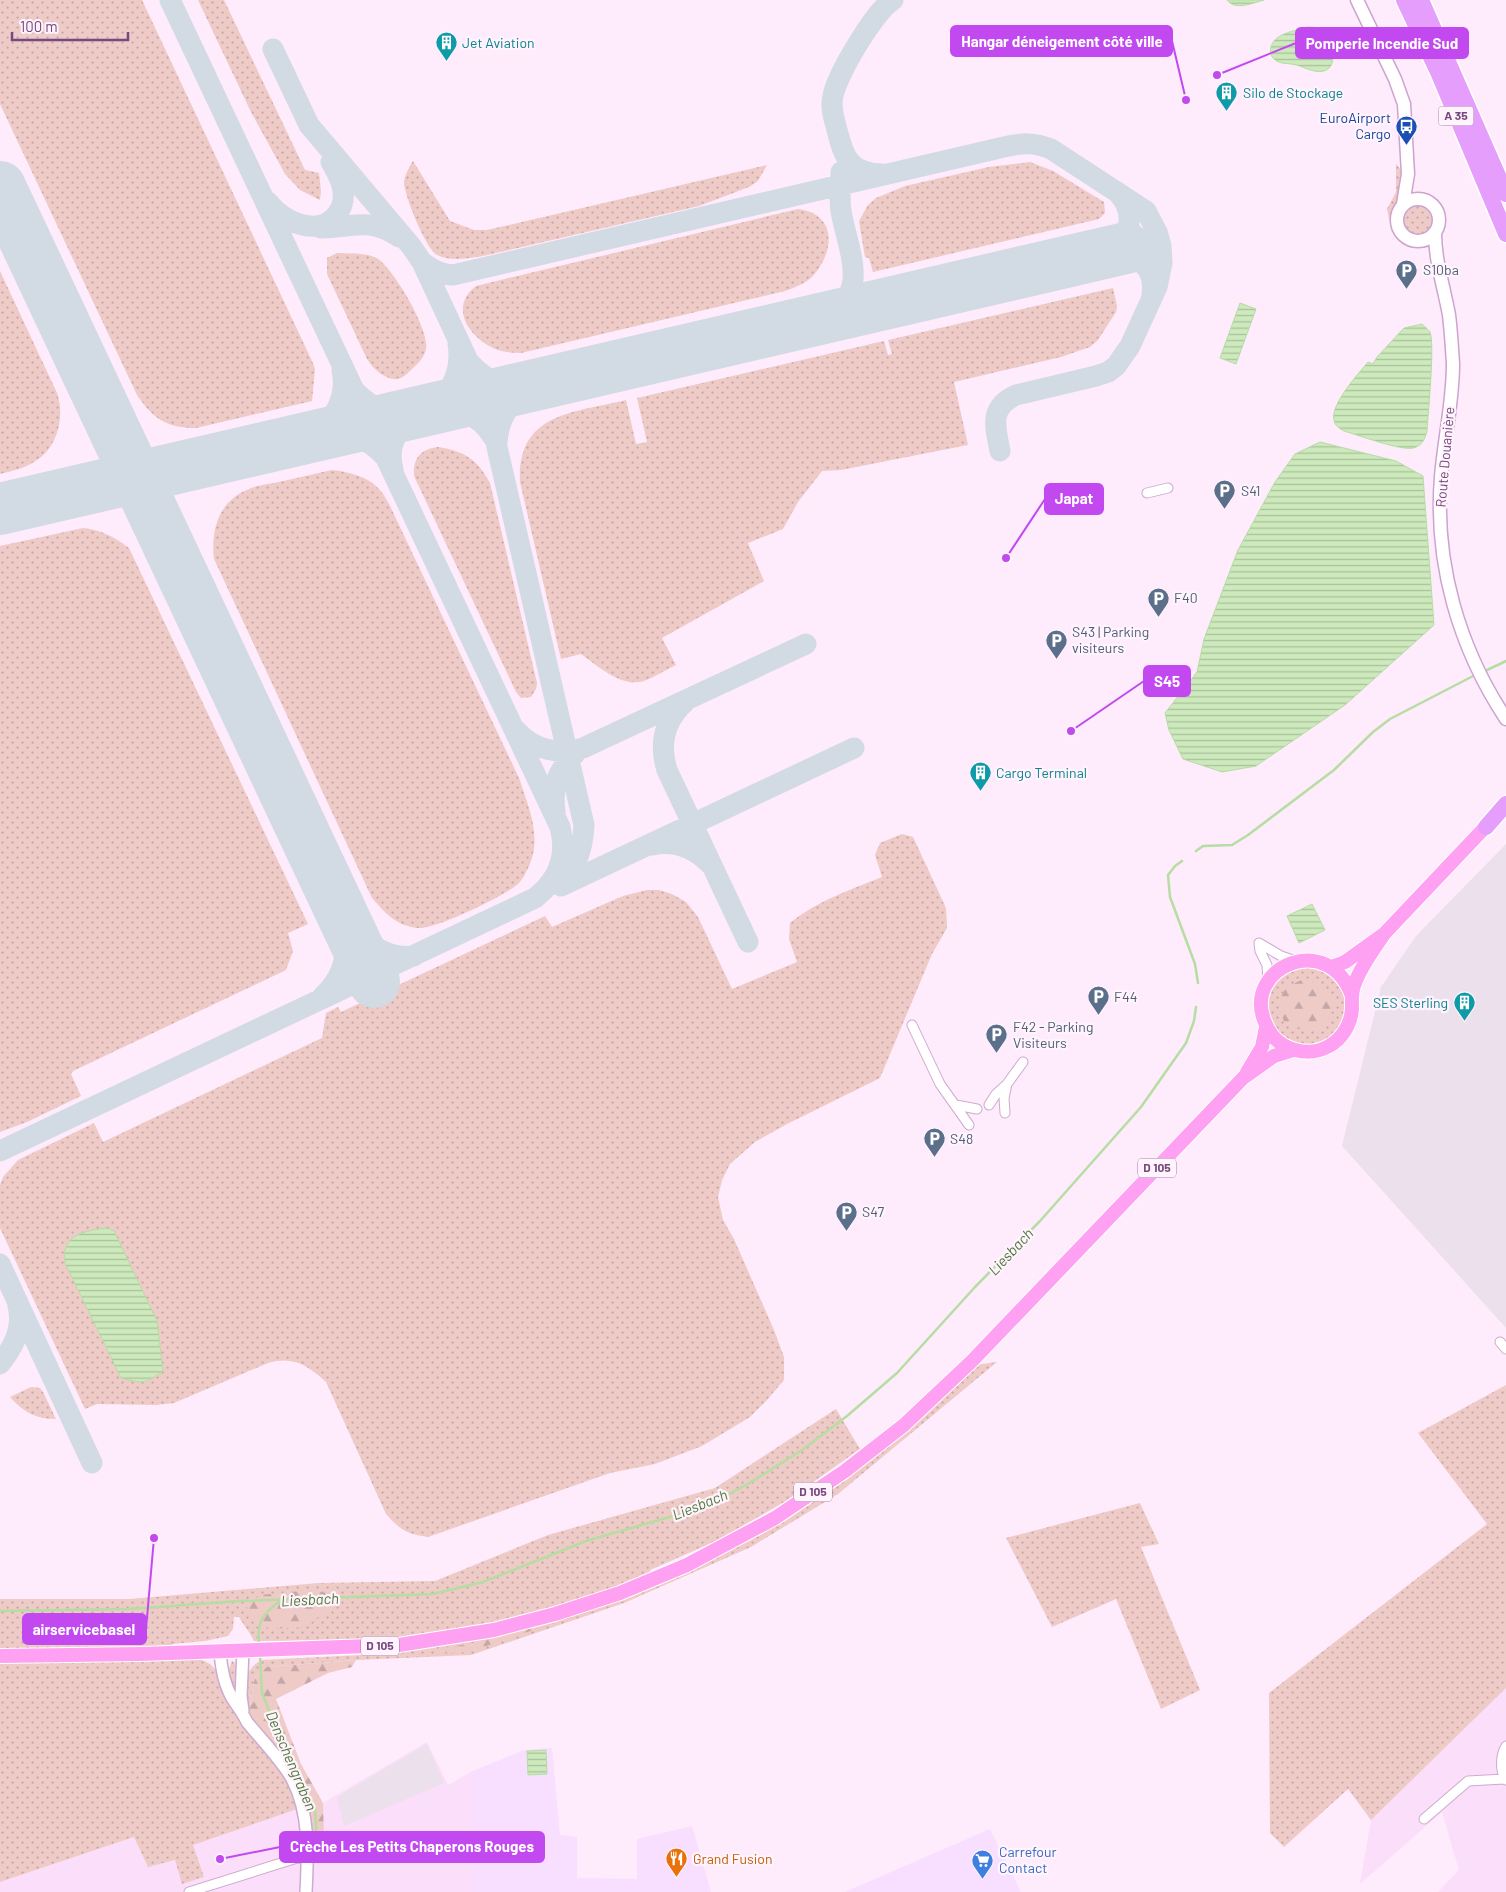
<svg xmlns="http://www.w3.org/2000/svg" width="1506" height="1892" font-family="Barlow,sans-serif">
	<defs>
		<pattern id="grass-dots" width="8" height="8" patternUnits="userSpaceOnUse" patternTransform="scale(1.25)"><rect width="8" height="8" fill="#eecbc7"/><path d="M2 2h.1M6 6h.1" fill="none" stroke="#c5a7a7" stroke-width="1.8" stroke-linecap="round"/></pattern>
		<pattern id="forest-firs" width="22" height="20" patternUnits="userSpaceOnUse" patternTransform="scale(1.25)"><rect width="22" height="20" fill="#eecbc7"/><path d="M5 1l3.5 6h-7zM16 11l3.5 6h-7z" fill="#c5a7a7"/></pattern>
		<pattern id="water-rules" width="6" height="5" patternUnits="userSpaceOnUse" patternTransform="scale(1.25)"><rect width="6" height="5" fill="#cdeabc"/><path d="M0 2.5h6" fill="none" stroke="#abc09e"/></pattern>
	</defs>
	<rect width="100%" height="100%" fill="#feebfc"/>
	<path fill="#fbdef9" d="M 1506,1688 L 1506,1892 L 1438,1892 L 1459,1870 L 1442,1812 L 1360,1884 L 1371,1820 Z
		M 427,1742 L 448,1785 L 473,1771 L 473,1892 L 0,1892 L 0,1882 L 134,1837 L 175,1860 L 182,1883 L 193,1845 L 309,1804 L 323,1803 Z"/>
	<path fill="#f8deff" d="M 552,1748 L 560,1835 L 577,1837 L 577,1878 L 637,1879 L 637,1839 L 692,1826 L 711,1892 L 473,1892 L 473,1771 L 524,1750 Z
		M 990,1829 L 1021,1892 L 845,1892 Z"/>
	<path fill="#ede0ed" d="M 1506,844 L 1506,1328 L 1342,1146 L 1381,987 L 1416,936 Z
		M 427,1744 L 444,1783 L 344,1826 L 337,1797 Z"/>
	<path fill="url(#grass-dots)" d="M 0,0 L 142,0 L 312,361 L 315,369 L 312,401 L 196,428 C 167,428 153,419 137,395 L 0,104 Z
		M 198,0 L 224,0 L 305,170 L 319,173 L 321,191 L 320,200 L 300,190 L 285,174 L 251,112 Z
		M 413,161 L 450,221 L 474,230 L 487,230 L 767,165 L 758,181 L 749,187 L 699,206 L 483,256 C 468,258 451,262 437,255 C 426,249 404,195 404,182 C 405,175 409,167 413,161 Z
		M 1030,162 L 1053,171 L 1104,202 L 1105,213 L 1099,219 L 873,272 L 869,258 L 865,257 L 859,221 L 868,205 L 876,198 L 905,186 L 989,167 Z
		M 1396,164 L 1403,172 L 1399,201 L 1390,223 L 1387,209 L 1396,192 Z
		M1403 220a15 15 0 1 1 30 0a15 15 0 1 1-30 0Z
		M 798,209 C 837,214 835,251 813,276 C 806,283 794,288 785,291 L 521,353 C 511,353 502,352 493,348 C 468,336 449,307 476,286 Z
		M 337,253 C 349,254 367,252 378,259 C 394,270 430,330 426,349 C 424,357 419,363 413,368 C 410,371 405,376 401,378 C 388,383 373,369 367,359 L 327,274 L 327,258 Z
		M 0,271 L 57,393 C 65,416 58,446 37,460 C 26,468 12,471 0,474 Z
		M 1113,288 L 1117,306 L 1116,312 L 1098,340 L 1090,347 L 1061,357 L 954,382 L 968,445 L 841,470 L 822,471 L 798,502 L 783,529 L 748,543 L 764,581 L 662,638 L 676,665 C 665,670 655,677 644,681 C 621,688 598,666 581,654 L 561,659 L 520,482 C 517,412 574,413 626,400 L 636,444 L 647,442 L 637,398 L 884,341 L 888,355 L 892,354 L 888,340 Z
		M 438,447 C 464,451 477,459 490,483 L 537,683 L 536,689 L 531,697 L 521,698 L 516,692 L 414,476 C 413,459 420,449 438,447 Z
		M 332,470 C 349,472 367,476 379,489 C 383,493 387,500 390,506 L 519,778 C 526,800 537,824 534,848 C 533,859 526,875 519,883 C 507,895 434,930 418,928 C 397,926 386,914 372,898 L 214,559 C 211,530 218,501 249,489 C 258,485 269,484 279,482 C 297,478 314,474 332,470 Z
		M 83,528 C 102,530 114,537 129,548 L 308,924 L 288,933 L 293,951 L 286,970 L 73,1071 L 71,1074 L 81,1096 L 27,1122 L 0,1132 L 0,546 Z
		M 902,834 L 913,837 L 946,908 L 947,928 L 932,954 L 880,1078 L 787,1124 L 755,1142 L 730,1164 L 722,1180 L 718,1197 L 723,1220 L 734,1239 L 774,1330 L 784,1357 L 784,1380 L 767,1400 L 750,1417 L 702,1446 L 655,1464 L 610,1473 L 428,1537 C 407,1534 400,1530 386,1514 L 326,1382 C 307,1365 293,1356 268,1363 L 174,1403 L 156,1405 L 97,1404 L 85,1409 L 0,1228 L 0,1185 L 3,1177 L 18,1160 L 94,1123 L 103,1142 L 322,1038 L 326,1013 L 338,1007 L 341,1012 L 545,916 L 552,927 L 623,896 L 647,890 L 659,890 L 672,894 L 686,902 L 698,917 L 732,989 L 797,962 L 789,939 L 790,923 C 817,901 850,890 882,877 L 875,855 L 880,843 Z
		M1268 1006a39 39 0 1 1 78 0a39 39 0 1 1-78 0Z
		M 997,1362 L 838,1494 L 751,1547 L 624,1603 L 471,1655 L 356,1660 L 267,1667 L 255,1677 L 249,1711 C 243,1692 242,1669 262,1660 L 381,1654 L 473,1639 L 731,1548 L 975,1365 Z
		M 1506,1385 L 1506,1688 L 1371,1820 L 1348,1789 L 1284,1847 L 1270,1833 L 1269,1693 L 1487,1524 L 1418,1433 Z
		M 31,1387 L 40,1388 L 43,1392 L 56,1419 C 36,1419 23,1412 10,1397 Z
		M 836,1409 L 860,1449 L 788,1500 L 716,1541 L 650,1570 L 651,1574 L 587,1599 L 492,1625 L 389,1640 L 254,1641 C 250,1632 244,1626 239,1617 L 234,1617 L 233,1629 L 228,1636 L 205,1641 L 172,1644 L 172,1659 L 200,1659 L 210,1664 L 219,1673 L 228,1697 L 243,1726 L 286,1779 L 297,1809 L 193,1845 L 204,1877 L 182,1884 L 175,1860 L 148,1867 L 134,1837 L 0,1882 L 0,1599 L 130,1599 L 319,1583 L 435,1581 L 548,1535 L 715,1488 Z
		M 1140,1503 L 1159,1544 L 1141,1547 L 1200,1690 L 1161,1709 L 1116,1599 L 1052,1627 L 1006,1538 Z
		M 232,1661 L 235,1663 L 237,1669 L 237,1694 L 234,1693 L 228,1672 Z"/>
	<path fill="url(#forest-firs)" d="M 1306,978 L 1327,989 L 1336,1005 L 1322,1029 L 1306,1031 L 1285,1024 L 1278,1004 L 1286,987 Z
		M 312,1590 L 327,1593 L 329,1609 L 305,1627 L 271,1629 L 249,1619 L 247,1606 L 260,1595 Z
		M 612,1602 L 617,1602 L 468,1652 L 438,1654 L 437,1651 L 443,1648 L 468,1644 L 514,1633 Z
		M 356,1660 L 352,1667 L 328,1673 L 276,1699 L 301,1764 L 323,1803 L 324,1837 L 322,1841 L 314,1844 L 312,1842 L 309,1804 L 295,1776 L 256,1724 L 249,1711 L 255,1677 L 267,1667 Z"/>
	<path fill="url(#water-rules)" stroke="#b6dda2" d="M 1227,0 L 1264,0 C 1253,3 1235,11 1227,0 Z
		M 1307,27 C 1311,27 1315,27 1318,29 C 1329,35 1342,65 1324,71 C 1313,74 1302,65 1291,64 C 1287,63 1283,64 1279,62 C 1268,58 1268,45 1277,38 C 1285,32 1298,30 1307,27 Z
		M 1240,303 L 1256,309 L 1236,364 L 1220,358 Z
		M 1422,324 C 1425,327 1428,329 1430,332 C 1435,344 1428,414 1427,431 C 1425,439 1422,446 1413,448 C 1401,451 1358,435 1344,431 C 1339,428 1335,426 1334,420 C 1330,405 1358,374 1368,362 L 1373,364 L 1377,357 L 1404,328 Z
		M 1320,442 L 1396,461 L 1423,476 L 1434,625 L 1345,705 L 1256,766 L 1222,772 L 1183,759 L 1169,730 L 1165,713 L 1197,672 L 1204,639 L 1238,550 L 1275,482 L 1295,454 Z
		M 1312,904 L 1325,930 L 1299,943 L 1287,916 Z
		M 107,1228 L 114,1231 L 157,1321 L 163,1371 C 145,1384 143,1384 121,1378 L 65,1263 C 61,1234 84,1231 107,1228 Z
		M 546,1750 L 547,1774 L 528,1775 L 527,1751 Z"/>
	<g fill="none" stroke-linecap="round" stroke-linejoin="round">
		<path stroke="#b6dda2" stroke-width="2.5" d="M 1485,671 L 1506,661
			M 1196,851 L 1203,846 L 1232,845 L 1248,835 L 1334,770 L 1373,732 L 1390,719 L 1477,674
			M 1182,861 L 1175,866 L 1168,875 L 1170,897 L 1195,964 L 1198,983
			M 0,1611 L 130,1609 L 240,1601 L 433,1594 L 483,1582 L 586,1541 L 694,1510 L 723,1497 L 748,1484 L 802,1450 L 847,1416 L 897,1373 L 975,1287 L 1040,1221 L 1141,1107 L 1186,1043 L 1194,1021 L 1196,1007
			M 259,1645 C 257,1620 262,1615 281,1600
			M 260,1655 L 262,1693 L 287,1754 L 315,1808 L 317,1842"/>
		<path stroke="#d2dae4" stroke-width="21" d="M 273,49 L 309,125 L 411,246 L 422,262 L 476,378 L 488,408 L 584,825 C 583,848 577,869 559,884
			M 883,174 C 850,174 844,158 837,130 C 834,119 830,107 833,96 C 836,76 876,9 893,0
			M 268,202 C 283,222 320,239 338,213 C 342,207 344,199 343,191 C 342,181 336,171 331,162
			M 321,228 C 353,228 368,216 399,237
			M 1099,254 C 1129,246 1139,216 1118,193
			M 1070,261 C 1092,257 1122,245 1141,262 C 1151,270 1154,281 1152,294
			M 422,262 C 433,270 440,274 453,275 L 1004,147 C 1022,143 1034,142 1051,149 L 1146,211 L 1157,232 L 1161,246 L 1162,263 L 1157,287 L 1130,346 L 1116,366 L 1108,372 L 1096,376 L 1016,395 C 989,407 995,426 1000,451
			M 824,318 C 872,293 848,252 841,211 C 839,198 841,184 841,172
			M 471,364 C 489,384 509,388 535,385
			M 356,392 C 374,411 394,416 419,412
			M 432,409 C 458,407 479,414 493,437
			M 406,415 C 415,412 426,409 435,403 C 454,390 462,367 458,344
			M 313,437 C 341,433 365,434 384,456
			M 290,442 C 296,440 303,439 309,436 C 333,425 348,397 342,370
			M 497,442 C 499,412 516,395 542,384
			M 393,469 C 386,444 400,423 422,412
			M 685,702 C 664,721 659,744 667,770 L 748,942
			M 516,730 C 533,750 558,755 583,748 L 806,644
			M 555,812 C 552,787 556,771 575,754
			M 652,845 C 674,840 694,848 710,864
			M 561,886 L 854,748
			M 342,913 C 355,937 385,960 414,956
			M 322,997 C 352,970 349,938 337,903
			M 0,1151 L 535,898 C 558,880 568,856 560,827 L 170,0
			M 0,1264 L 92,1463
			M 0,1364 C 13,1348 24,1328 18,1306"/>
		<path stroke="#d2dae4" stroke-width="52" d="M 0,187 L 374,982
			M 0,509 L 1126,248"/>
		<defs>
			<path id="minor" d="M 1147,493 L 1168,488
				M 1259,943 L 1281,956 L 1296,961
				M 1259,943 L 1260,951 L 1267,965 L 1268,982
				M 912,1025 L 940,1084 L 969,1125
				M 956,1105 L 977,1109
				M 989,1105 L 996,1094 L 1007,1084 L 1023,1062
				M 1005,1113 L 1004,1098 L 1007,1084
				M 1500,1342 L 1506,1349
				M 1506,1746 C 1500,1756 1500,1771 1506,1780
				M 1424,1819 L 1468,1781 L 1504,1779
				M 189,1892 L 297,1858 L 308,1859"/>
			<path id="tertiary" d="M 243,1650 L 241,1696 L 243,1711
				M 220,1651 C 221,1667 224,1684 232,1698 C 237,1706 243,1713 247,1722 C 260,1738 283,1762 292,1779 C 310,1813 308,1855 306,1892"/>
			<path id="secondary" d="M 1357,0 L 1395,79 L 1404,104 L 1408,174 L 1403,204
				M1397 220a21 21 0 1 1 42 0a21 21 0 1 1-42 0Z
				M 1435,233 C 1435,261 1444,287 1449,315 C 1451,331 1452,348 1453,364 C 1453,402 1444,440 1441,477 C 1434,563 1459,648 1506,719"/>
			<path id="primary" d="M 1331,967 L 1345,962 L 1384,934 L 1492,820
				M 1352,996 C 1328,930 1244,967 1264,1020 C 1268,1031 1275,1041 1285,1046 C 1299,1053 1315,1054 1329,1046 C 1342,1039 1351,1024 1352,1009 C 1352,1000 1351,991 1355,983 C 1361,966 1374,949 1384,934
				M 1247,1072 L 1262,1047 L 1266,1027
				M 0,1656 L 141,1654 L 399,1645 L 494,1630 L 555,1614 L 620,1593 L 687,1565 L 775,1518 L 845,1471 L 904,1425 L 972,1361 L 1243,1078 L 1274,1056 L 1293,1050"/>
			<path id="motorway" d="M 1404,0 L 1438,72 L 1506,234
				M 1421,0 L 1506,194
				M 1486,827 L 1506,804"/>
		</defs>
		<use href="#minor" stroke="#ceabd0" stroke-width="11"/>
		<use href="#tertiary" stroke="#ceabd0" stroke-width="14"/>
		<use href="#secondary" stroke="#cca4cf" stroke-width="15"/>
		<use href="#primary" stroke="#fff" stroke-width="16"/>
		<use href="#motorway" stroke="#fff" stroke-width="19"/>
		<use href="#minor" stroke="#fff" stroke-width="9"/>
		<use href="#tertiary" stroke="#fff" stroke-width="11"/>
		<use href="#secondary" stroke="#fff" stroke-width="12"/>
		<use href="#primary" stroke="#ffa1f3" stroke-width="14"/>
		<use href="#motorway" stroke="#e59efb" stroke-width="16"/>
	</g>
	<defs>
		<symbol id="building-pin" viewBox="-11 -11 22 30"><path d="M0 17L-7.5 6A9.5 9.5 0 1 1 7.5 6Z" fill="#0f9aa8" stroke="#fff3fe"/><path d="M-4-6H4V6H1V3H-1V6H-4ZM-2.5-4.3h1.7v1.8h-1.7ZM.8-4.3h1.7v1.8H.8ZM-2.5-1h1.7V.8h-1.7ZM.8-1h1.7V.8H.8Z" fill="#fff"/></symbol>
		<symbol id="bus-pin" viewBox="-11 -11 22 30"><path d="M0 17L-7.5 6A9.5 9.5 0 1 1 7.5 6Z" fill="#1a4fb4" stroke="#fff3fe"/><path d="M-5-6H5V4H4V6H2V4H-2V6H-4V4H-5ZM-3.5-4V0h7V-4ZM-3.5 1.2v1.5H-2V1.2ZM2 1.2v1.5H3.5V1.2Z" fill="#fff"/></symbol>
		<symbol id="parking-pin" viewBox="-11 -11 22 30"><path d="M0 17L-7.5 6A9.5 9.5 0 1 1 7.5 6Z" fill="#5c6f8a" stroke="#fff3fe"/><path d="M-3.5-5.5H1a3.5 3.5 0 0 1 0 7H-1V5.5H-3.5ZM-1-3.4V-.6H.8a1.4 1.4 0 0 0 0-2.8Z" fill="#fff"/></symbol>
		<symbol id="restaurant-pin" viewBox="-11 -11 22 30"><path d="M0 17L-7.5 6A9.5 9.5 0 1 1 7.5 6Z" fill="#e8710a" stroke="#fff3fe"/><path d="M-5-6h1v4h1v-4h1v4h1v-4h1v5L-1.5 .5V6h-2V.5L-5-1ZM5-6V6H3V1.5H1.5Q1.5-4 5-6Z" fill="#fff"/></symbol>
		<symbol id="supermarket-pin" viewBox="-11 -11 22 30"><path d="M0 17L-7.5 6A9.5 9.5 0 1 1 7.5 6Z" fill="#3f7fe0" stroke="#fff3fe"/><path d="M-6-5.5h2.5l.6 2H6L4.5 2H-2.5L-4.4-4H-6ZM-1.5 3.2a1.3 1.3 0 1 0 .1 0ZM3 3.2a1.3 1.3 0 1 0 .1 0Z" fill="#fff"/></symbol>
	</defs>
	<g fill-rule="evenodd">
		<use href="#building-pin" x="434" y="30" width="25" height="34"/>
		<use href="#building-pin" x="1214" y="80" width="25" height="34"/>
		<use href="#bus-pin" x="1394" y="114" width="25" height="34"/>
		<use href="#parking-pin" x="1394" y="258" width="25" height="34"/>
		<use href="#parking-pin" x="1212" y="478" width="25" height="34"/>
		<use href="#parking-pin" x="1146" y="586" width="25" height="34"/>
		<use href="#parking-pin" x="1044" y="628" width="25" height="34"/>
		<use href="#building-pin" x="968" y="760" width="25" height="34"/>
		<use href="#parking-pin" x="1086" y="984" width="25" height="34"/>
		<use href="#building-pin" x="1452" y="990" width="25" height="34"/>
		<use href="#parking-pin" x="984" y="1022" width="25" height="34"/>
		<use href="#parking-pin" x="922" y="1126" width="25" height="34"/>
		<use href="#parking-pin" x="834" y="1200" width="25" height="34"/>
		<use href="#restaurant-pin" x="664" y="1846" width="25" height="34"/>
		<use href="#supermarket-pin" x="970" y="1848" width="25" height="34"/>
	</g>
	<g text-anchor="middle" stroke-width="4.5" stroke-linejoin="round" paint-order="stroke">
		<g fill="#fff3fe" stroke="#9e7da3" stroke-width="1">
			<rect x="1438.5" y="106.5" width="35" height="19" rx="4"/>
			<rect x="1138" y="1158.5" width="38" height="19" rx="4"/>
			<rect x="794" y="1482.5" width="38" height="19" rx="4"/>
			<rect x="361" y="1636.5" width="38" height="19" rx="4"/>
		</g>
		<g font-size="12" font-weight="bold" fill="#754a7c">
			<text x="1456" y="120">A 35</text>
			<text x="1157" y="1172">D 105</text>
			<text x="813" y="1496">D 105</text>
			<text x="380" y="1650">D 105</text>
		</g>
		<g font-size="14" fill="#0d838f" stroke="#fff3fe" text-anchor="start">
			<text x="462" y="48">Jet Aviation</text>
			<text x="1243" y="98">Silo de Stockage</text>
			<text x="996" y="778">Cargo Terminal</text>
			<text x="1448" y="1008" text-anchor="end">SES Sterling</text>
		</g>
		<g font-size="14" fill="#164399" stroke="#fff3fe" text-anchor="end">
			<text x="1391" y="123">EuroAirport<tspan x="1391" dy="16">Cargo</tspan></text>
		</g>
		<g font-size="14" fill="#4e5e75" stroke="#fff3fe" text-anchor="start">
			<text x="1423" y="275">S10ba</text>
			<text x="1241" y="496">S41</text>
			<text x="1174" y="603">F40</text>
			<text x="1072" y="637">S43 | Parking<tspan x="1072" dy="16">visiteurs</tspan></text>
			<text x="1114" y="1002">F44</text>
			<text x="1013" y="1032">F42 - Parking<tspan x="1013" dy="16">Visiteurs</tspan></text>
			<text x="950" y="1144">S48</text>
			<text x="862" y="1217">S47</text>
		</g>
		<g font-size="14" fill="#754a7c" stroke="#fff3fe">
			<text transform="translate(1445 457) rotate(-85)" y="5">Route Douanière</text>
		</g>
		<g font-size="14" fill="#366cbe" stroke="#fff3fe" text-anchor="start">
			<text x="999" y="1857">Carrefour<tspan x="999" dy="16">Contact</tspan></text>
		</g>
		<g font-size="14" fill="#c56008" stroke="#fff3fe" text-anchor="start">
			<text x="693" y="1864">Grand Fusion</text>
		</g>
		<g font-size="15" font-style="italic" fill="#4f7a39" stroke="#fff3fe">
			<text transform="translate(1011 1252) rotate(-47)" y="5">Liesbach</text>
			<text transform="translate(700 1505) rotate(-22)" y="5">Liesbach</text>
			<text transform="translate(310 1600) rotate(-3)" y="5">Liesbach</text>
			<text transform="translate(291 1761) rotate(67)" y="5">Denschengraben</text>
		</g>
	</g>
	<path fill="none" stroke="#c149ef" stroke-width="2" d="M1186 100L1172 41M1217 75L1296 43M1006 558L1045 499M1071 731L1144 681M154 1538L146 1629M220 1859L280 1847"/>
	<g fill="#c149ef" stroke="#fff3fe" stroke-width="2">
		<circle cx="1186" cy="100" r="5"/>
		<circle cx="1217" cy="75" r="5"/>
		<circle cx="1006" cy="558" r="5"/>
		<circle cx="1071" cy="731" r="5"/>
		<circle cx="154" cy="1538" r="5"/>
		<circle cx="220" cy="1859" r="5"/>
	</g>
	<g fill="#c149ef" stroke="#c149ef" stroke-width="2">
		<rect x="951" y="26" width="221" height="30" rx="5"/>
		<rect x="1296" y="28" width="172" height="30" rx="5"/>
		<rect x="1045" y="484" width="58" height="30" rx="5"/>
		<rect x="1144" y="666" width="46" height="30" rx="5"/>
		<rect x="23" y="1614" width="123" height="30" rx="5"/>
		<rect x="280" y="1832" width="264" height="30" rx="5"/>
	</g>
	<g font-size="15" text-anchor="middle" font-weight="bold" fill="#fff">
		<text x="1062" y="47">Hangar déneigement côté ville</text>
		<text x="1382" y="49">Pomperie Incendie Sud</text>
		<text x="1074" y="504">Japat</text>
		<text x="1167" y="687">S45</text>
		<text x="84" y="1635">airservicebasel</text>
		<text x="412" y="1852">Crèche Les Petits Chaperons Rouges</text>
	</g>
	<path d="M12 32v8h116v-8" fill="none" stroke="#754a7c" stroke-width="2.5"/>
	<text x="20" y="32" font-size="15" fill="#754a7c" stroke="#fff3fe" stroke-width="4" paint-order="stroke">100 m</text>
</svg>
